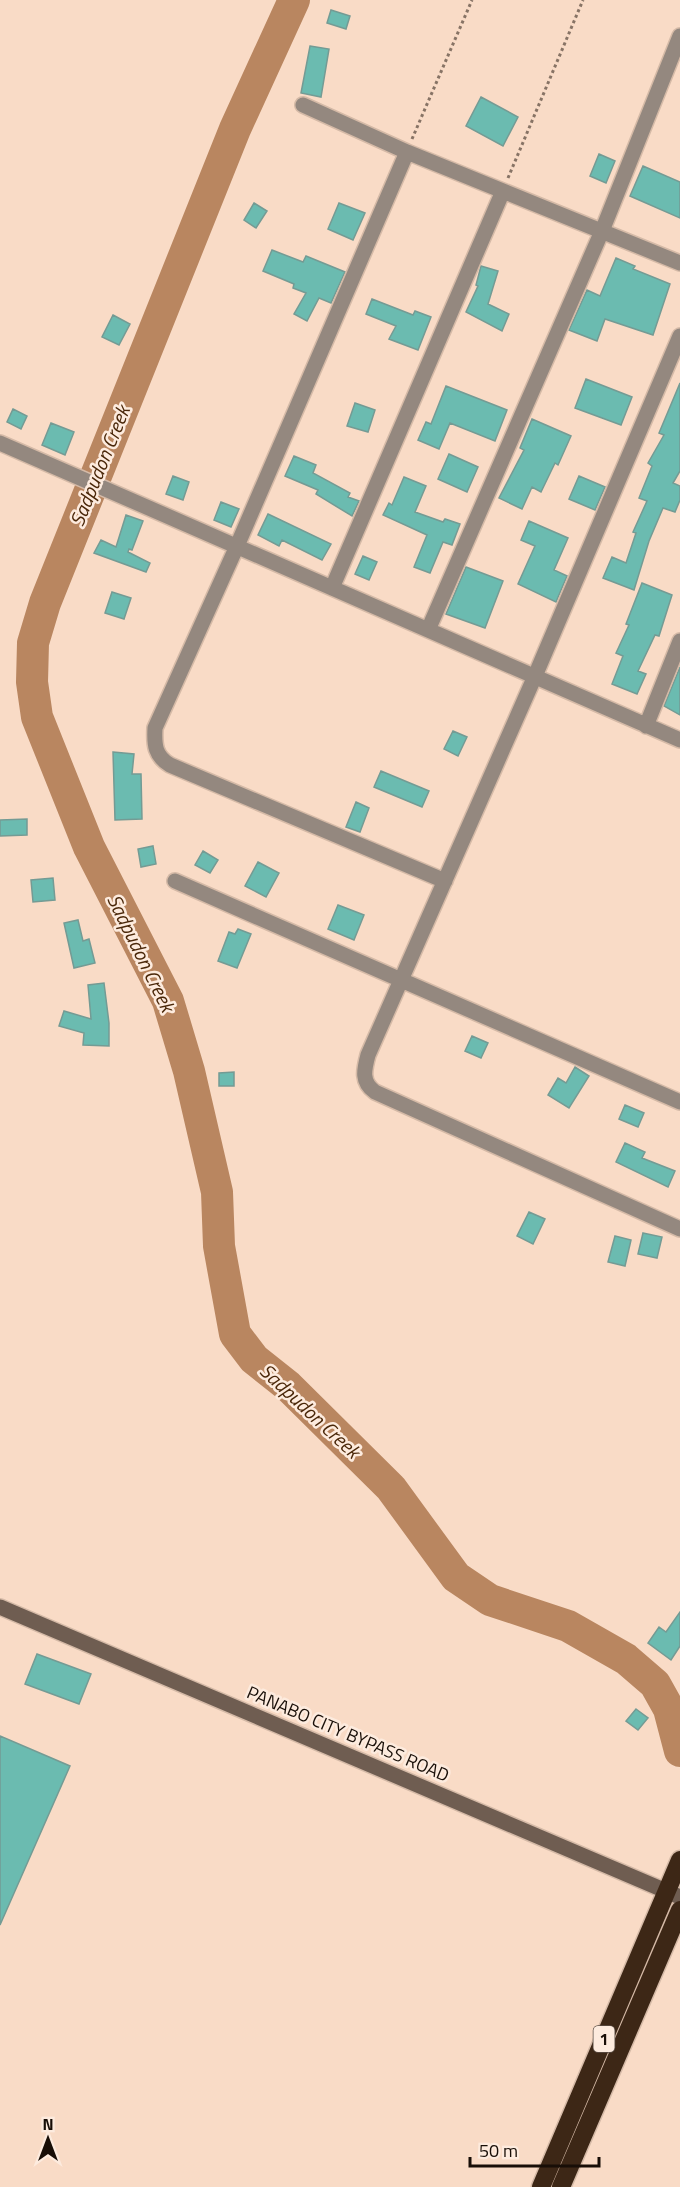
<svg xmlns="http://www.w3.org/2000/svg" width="680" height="2187" font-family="'Titillium Web',sans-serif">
	<rect width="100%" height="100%" fill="#f9dbc6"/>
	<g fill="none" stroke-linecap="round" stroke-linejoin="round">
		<path stroke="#b98660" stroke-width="32" d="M 294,0 L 235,129 L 45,603 L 33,643 L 32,682 L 37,717 L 89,847 L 168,1001 L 189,1071 L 217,1192 L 219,1246 L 235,1334 L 254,1359 L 288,1386 L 391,1488 L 456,1577 L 490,1600 L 568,1626 L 626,1659 L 655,1684 L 669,1709 L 680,1751"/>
	</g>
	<path fill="#6bbbb0" stroke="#749b94" stroke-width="1.5" d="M 331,10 L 350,16 L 346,29 L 327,23 Z
		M 310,46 L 329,49 L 321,97 L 301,93 Z
		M 481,97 L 518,117 L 503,146 L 466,126 Z
		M 599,154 L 615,161 L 606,183 L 590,176 Z
		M 643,166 L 680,182 L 680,218 L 630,196 Z
		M 254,203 L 267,211 L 256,228 L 244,220 Z
		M 339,203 L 365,213 L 353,240 L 328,229 Z
		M 272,250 L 303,262 L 306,256 L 345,272 L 331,303 L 319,298 L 307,321 L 294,314 L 306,293 L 293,288 L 294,284 L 263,271 Z
		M 616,258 L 635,266 L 633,269 L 670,284 L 653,335 L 605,319 L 597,341 L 569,330 L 587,290 L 600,296 Z
		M 481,266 L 498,271 L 488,304 L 509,314 L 502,331 L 466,312 L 478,286 L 476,285 Z
		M 372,299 L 413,315 L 415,311 L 431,317 L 418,350 L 389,339 L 396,326 L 366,314 Z
		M 113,315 L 130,324 L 119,345 L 102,337 Z
		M 586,379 L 632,397 L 621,425 L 575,408 Z
		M 680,383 L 680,471 L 673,483 L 680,486 L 680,500 L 675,512 L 663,508 L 649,541 L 634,590 L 603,578 L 612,557 L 626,563 L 636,533 L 633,532 L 647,501 L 639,498 L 652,466 L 648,463 L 664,435 L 659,433 Z
		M 446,386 L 507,410 L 495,441 L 450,423 L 439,449 L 418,440 L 426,422 L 431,424 Z
		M 355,403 L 375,410 L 368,432 L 347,426 Z
		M 13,409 L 27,416 L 21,429 L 7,422 Z
		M 532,419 L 571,436 L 558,465 L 555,463 L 541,492 L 532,487 L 522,509 L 499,498 L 524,450 L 520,448 Z
		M 51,423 L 74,432 L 65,455 L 42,445 Z
		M 449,454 L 478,467 L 467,492 L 438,479 Z
		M 294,456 L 316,465 L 313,473 L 350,493 L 348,497 L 359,501 L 352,516 L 316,494 L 318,490 L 285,476 Z
		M 173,476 L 189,482 L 183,500 L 166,494 Z
		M 579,476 L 605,487 L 595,510 L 569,499 Z
		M 404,477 L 426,486 L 415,512 L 443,522 L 445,519 L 460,524 L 452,545 L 443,542 L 430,573 L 414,567 L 427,535 L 383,515 L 389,503 L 392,505 Z
		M 221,502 L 239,509 L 231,527 L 214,520 Z
		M 268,514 L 331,544 L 322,560 L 282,540 L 279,546 L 258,535 Z
		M 126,515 L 143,521 L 132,550 L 129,549 L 128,552 L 150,563 L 146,572 L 94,553 L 101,540 L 116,547 Z
		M 529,521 L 568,538 L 554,570 L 567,576 L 556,602 L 518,584 L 535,546 L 521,540 Z
		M 363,556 L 377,562 L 369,580 L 355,574 Z
		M 466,567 L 503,581 L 485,628 L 446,614 Z
		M 642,583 L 672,595 L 659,636 L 655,635 L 638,671 L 646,674 L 637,694 L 612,684 L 623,656 L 616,653 L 629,625 L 626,624 Z
		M 112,592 L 131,598 L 124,619 L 105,613 Z
		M 680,667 L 680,715 L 664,706 Z
		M 453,731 L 467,737 L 458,756 L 444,749 Z
		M 113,752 L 134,754 L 132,774 L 141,774 L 142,819 L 115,820 Z
		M 381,771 L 429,791 L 422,807 L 374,787 Z
		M 356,802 L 369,808 L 360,832 L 346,827 Z
		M 27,819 L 27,835 L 0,836 L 0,820 Z
		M 153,846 L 156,864 L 141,867 L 138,849 Z
		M 203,851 L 218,860 L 210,873 L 195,865 Z
		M 258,862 L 279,873 L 266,897 L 245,886 Z
		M 53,878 L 55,900 L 33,902 L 31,880 Z
		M 338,905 L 364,915 L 354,940 L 328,929 Z
		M 78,920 L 83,941 L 89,939 L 95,963 L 74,968 L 64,923 Z
		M 238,929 L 251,934 L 237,968 L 218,961 L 229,932 L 235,934 Z
		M 104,983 L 109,1023 L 109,1046 L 83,1045 L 84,1033 L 59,1026 L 64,1011 L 91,1019 L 88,985 Z
		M 472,1036 L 488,1043 L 481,1058 L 465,1051 Z
		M 575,1067 L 589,1076 L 569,1108 L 548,1095 L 558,1078 L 566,1083 Z
		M 234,1072 L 234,1086 L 219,1086 L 219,1073 Z
		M 625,1105 L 644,1113 L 638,1127 L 619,1119 Z
		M 625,1143 L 645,1152 L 642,1158 L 675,1171 L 668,1187 L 616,1162 Z
		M 529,1212 L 545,1219 L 533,1244 L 517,1236 Z
		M 643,1233 L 662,1237 L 657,1258 L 638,1254 Z
		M 615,1236 L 631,1240 L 625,1266 L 608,1262 Z
		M 680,1612 L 680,1646 L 671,1660 L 648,1643 L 659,1627 L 666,1632 Z
		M 37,1654 L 91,1674 L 79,1704 L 25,1684 Z
		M 636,1709 L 648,1718 L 638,1730 L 626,1721 Z
		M 0,1736 L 70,1766 L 0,1925 Z"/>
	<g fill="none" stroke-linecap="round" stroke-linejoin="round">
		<defs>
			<path id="street" d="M 303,105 L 407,152 L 680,263
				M 407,152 L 237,546 L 155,728 C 154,745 155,756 170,765 L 445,881
				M 680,336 L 535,676 L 368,1055 C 364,1070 361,1082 375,1092 L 680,1229
				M 0,443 L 680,740
				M 332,588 L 503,191
				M 428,630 L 602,231 L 680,36
				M 646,726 L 680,641
				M 175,881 L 680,1102"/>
			<path id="secondary" d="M 0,1607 L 680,1897"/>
			<path id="highway" d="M 541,2187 L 680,1860
				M 561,2187 L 680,1910"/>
		</defs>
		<use href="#street" stroke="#d5baa7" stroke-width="18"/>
		<use href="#secondary" stroke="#d5baa7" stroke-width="18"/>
		<use href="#highway" stroke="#d5baa7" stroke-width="21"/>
		<path stroke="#877365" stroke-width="3" stroke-dasharray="3 3" stroke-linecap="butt" d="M 412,139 L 472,0
			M 508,178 L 583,0"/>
		<use href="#street" stroke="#94887f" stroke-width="15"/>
		<use href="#secondary" stroke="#6f5d51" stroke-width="15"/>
		<use href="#highway" stroke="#3d2716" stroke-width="18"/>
	</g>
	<g text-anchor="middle" stroke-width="5" stroke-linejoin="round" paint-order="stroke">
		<rect fill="#fdebde" stroke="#5d5048" stroke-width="1.5" x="593.5" y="2026" width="21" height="26" rx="4.5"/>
		<g font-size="16" font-weight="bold" fill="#180e07">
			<text x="604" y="2045">1</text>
		</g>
		<g font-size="18" fill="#180e07" stroke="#fdebde">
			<text transform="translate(348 1734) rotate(23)" y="6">PANABO CITY BYPASS ROAD</text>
		</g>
		<g font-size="20" font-style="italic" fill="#4a2709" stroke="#fdebde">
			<text transform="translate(100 466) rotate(-68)" y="7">Sadpudon Creek</text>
			<text transform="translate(141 953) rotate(64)" y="7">Sadpudon Creek</text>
			<text transform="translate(310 1411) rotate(43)" y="7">Sadpudon Creek</text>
		</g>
	</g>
	<g transform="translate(48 2139)" stroke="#fdebde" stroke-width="4.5" paint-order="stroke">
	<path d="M0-4.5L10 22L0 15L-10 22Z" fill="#180e07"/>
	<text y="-9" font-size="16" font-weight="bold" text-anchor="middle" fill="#180e07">N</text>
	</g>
	<path d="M470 2157v9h129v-9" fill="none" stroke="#180e07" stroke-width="3"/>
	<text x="479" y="2157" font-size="18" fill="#180e07" stroke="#fdebde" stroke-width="4.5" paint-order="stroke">50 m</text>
</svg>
